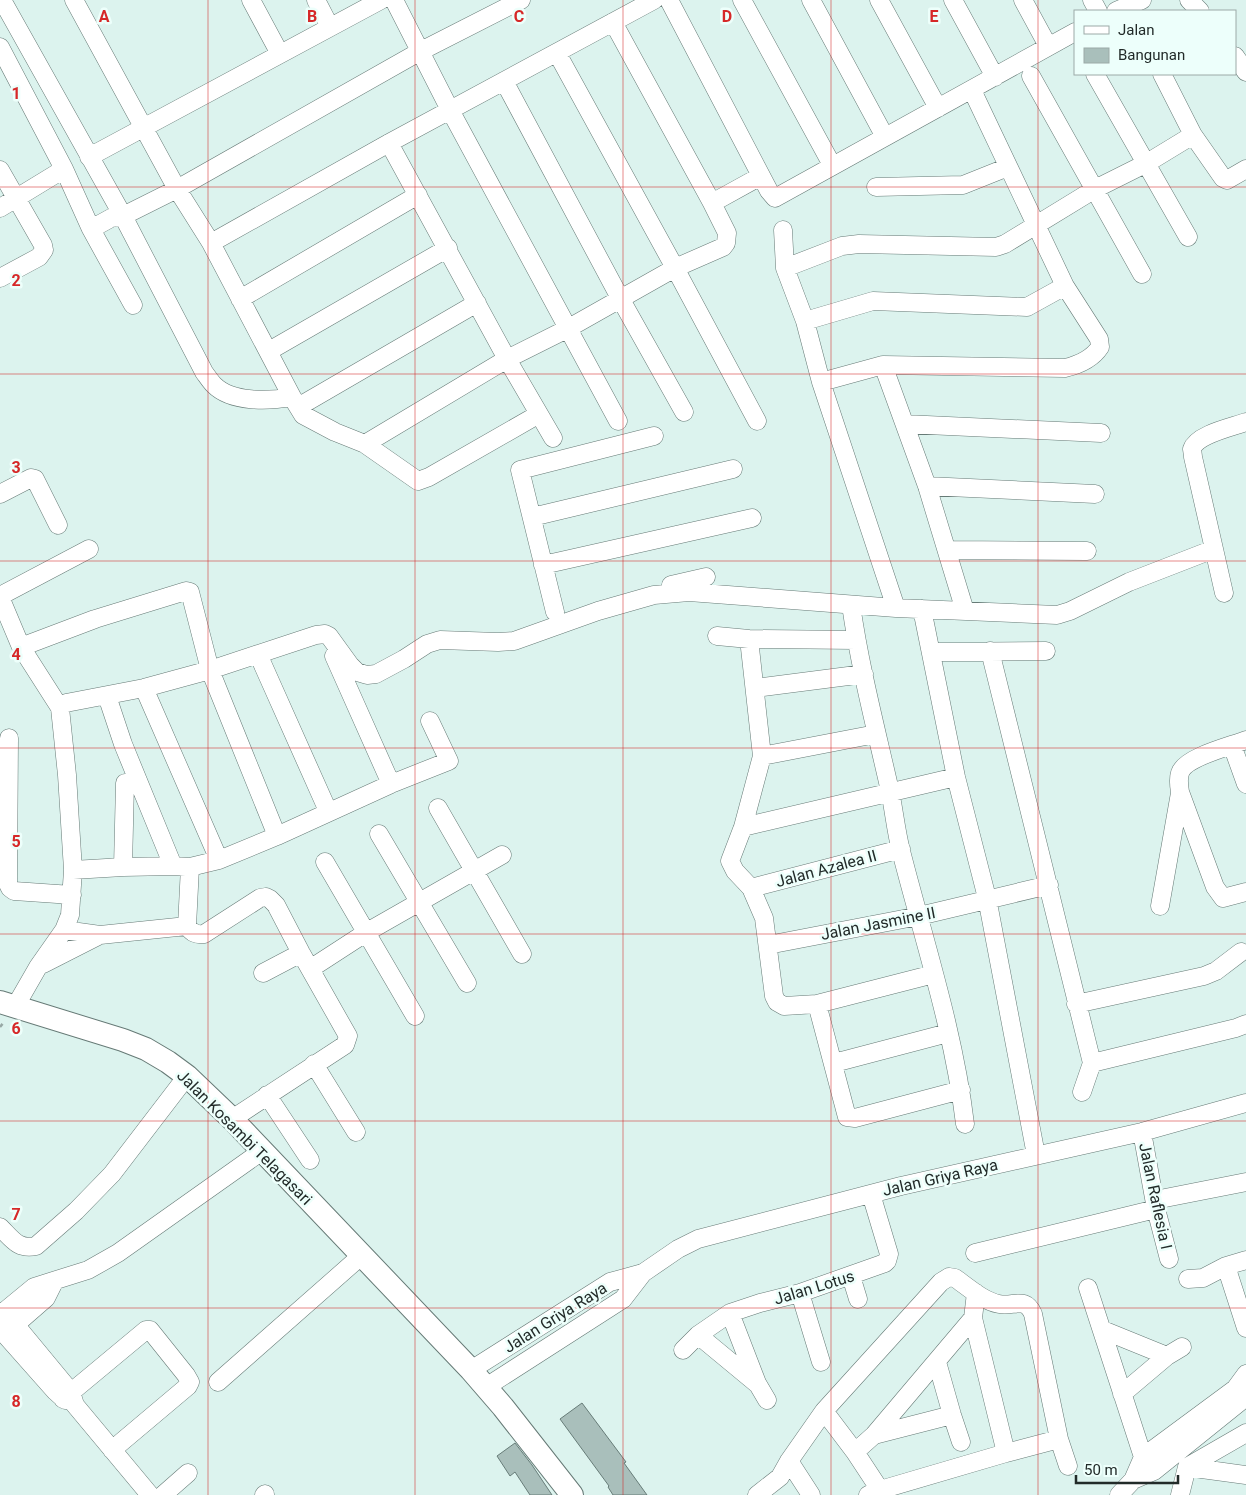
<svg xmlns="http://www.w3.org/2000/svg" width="1246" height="1495" font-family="Roboto,sans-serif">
	<rect width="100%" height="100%" fill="#dcf3ee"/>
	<path fill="#a9bfbb" stroke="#677c78" d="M 582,1403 L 626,1462 L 624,1463 L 647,1495 L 613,1495 L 608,1487 L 609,1486 L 560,1419 Z
		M 515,1443 L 532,1465 L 552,1495 L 530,1495 L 515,1472 L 510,1476 L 497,1456 Z"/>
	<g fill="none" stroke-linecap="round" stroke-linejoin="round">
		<defs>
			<path id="minor" d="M 2,0 L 123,216 L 204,372 C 207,376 210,381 214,385 C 232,403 269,401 292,397 L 303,415 L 335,432 L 365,444 L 418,481 L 429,477 L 539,414
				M 74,0 L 177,189 L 211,243 L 292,397
				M 251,0 L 280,54
				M 316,0 L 330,27
				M 394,0 L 450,110 L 618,421
				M 669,0 L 769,191 L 775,198 L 1075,32
				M 742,0 L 832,165
				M 811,0 L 885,137
				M 879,0 L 938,108
				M 953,0 L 995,77
				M 1023,0 L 1048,46
				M 1092,0 L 1098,11
				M 1189,0 L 1200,11
				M 1116,11 L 1142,0
				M 0,47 L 64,169 L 91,229 L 133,305
				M 557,53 L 675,268 L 757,421
				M 1235,56 L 1246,72
				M 1095,74 L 1188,237
				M 1162,74 L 1193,135 L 1223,178 L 1227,180 L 1246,169
				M 1031,76 L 1142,274
				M 504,81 L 620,298 L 684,412
				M 389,143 L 507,359 L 553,438
				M 89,157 L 381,0
				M 0,170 L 43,245 L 44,250 L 39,257 L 0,278
				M 876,187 L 963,185 L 1008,167
				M 712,203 L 761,176
				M 0,208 L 64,169
				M 91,229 L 111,218 L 123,216 L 177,189 L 419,52 L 521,0
				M 783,230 L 785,268 L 805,321 L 821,382 L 896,608
				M 211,243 L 389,143 L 654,0
				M 785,268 L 842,246 L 859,244 L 996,247 L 1005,244 L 1095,189 L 1147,163 L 1193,135
				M 240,299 L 418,195
				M 805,321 L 873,301 L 1027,307 L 1065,286
				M 269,351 L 448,248
				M 883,365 L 927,486 L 965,611
				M 821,382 L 883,365 L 1065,368 C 1078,365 1092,359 1100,347 L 1099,339 L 1065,286 L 972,90
				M 298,407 L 477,303
				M 905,424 L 1101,433
				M 365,444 L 507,359 L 567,329 L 675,268 L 723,247 L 726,243 L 727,233 L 712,203 L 613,22
				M 927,486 L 1095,494
				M 0,494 L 31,478 L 35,479 L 58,525
				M 532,517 L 733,469
				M 1214,549 L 1224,593
				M 947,550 L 1087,551
				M 543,565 L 752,518
				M 671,585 L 706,577
				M 0,596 L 89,549
				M 0,597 L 21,647 L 60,708
				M 851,605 C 860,668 876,729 890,791 C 894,811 896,831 901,851 C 924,941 954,1031 965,1124
				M 922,609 L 956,777 L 987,898 L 1036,1155
				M 555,612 L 520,470 L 654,436
				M 717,636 L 749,639 L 856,640
				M 749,639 L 762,756 L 743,827 L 730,861 L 735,871 L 751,888 L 764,918 L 774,996 L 777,1002 L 784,1006 L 817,1004 L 934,974
				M 21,647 L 95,619 L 186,591 L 190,592 L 210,670 L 277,836
				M 990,651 L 1092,1063 L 1082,1092
				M 932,652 L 1046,651
				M 258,654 L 328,811
				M 334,656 L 391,784
				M 144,688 L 219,860
				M 755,688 L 864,674
				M 107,696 L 123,744 L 173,866
				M 9,738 L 8,884 L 10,888 L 14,891 L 72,895
				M 1246,740 C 1231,746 1185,757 1180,773 C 1178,779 1179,786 1180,792 L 1215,887 L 1223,898 L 1246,892
				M 1232,745 L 1246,784
				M 762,756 L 876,734
				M 438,808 L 522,954
				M 743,827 L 956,777
				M 379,834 L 467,983
				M 325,862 L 415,1016
				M 123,867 L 125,783
				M 190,867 L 187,926 C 192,933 196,935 204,934 L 260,898 L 266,897 L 270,899 L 276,905 L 301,953 L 348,1036 L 345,1045 L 232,1119
				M 73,870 L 123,867 L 173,866 L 190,867 L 219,860 L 277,836 L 391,784 L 449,761 L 430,721
				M 751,888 L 901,849
				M 1160,906 L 1180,793
				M 64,930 L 100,935 L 187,926
				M 768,945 L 919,916 L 1049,885
				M 43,964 L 100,935
				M 310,969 L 367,932 L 502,855
				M 263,973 L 301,953
				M 817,1004 L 847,1117 L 855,1118 L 961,1090
				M 1076,1004 L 1204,976 L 1216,971 L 1241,952
				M 15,1007 L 38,967 L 64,930 L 70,915 L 73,870 L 67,775 L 60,708 L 66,703 L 144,688 L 210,670 L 316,635 L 325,634 L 329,636 L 350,665 L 357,672 L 367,675 L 376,674 L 404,659 L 427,644 L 440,640 L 498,642 L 514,641 L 598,611 L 654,595 L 689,592 L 896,608 L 1057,615 L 1070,611 L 1129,582 L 1214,549 L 1193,457 C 1193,456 1192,449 1192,449 C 1197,434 1233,427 1246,422
				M 834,1063 L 948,1033
				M 1092,1063 L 1236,1028 L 1246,1024
				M 314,1064 L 356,1132
				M 267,1095 L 310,1160
				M 1142,1132 L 1156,1209 L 1169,1259
				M 1155,1200 L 1246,1182
				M 0,1227 C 12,1239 18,1250 36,1246 L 76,1211 L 112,1174 L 187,1076
				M 975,1253 L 1156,1209
				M 1226,1266 L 1246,1328
				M 851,1276 L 858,1299
				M 1188,1279 L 1203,1278 L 1226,1266 L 1246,1260
				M 1088,1288 L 1143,1457 L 1149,1464
				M 800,1293 L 821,1362
				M 4,1311 L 71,1392 L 75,1405 L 150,1495
				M 730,1313 L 757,1383 L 767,1400
				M 0,1315 L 34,1287 L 88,1270 L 118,1253 L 262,1151
				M 973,1318 L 1006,1453
				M 0,1329 L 55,1391 L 65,1400
				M 1103,1330 L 1167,1356
				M 7,1332 L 46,1298 L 54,1282
				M 698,1335 L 756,1383
				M 683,1350 L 698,1335 L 730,1313 L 760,1303 L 800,1293 L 885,1263 L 887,1261 L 889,1254 L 871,1194
				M 937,1362 L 952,1415 L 961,1442
				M 471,1370 L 610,1282 L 643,1273
				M 1246,1374 L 1235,1389 L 1143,1457 L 1133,1480 L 1154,1471 L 1246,1397
				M 218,1382 L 361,1256
				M 486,1387 L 623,1299 L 643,1273 L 678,1249 L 698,1239 L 901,1186 L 1142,1132 L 1246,1103
				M 1122,1394 L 1167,1356 L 1182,1347
				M 63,1399 L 146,1330 L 150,1330 L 186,1375 L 190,1382 L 188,1386 L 112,1450
				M 824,1411 L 855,1452 L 880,1490
				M 874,1435 L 952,1415
				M 855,1452 L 874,1435 L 973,1318 L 976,1293
				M 789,1461 L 811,1495
				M 1187,1467 L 1246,1475
				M 163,1495 L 188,1473
				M 264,1495 L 265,1494
				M 757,1495 L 780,1477 L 789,1461 L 824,1411 L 941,1282 L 949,1277 L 955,1278 C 968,1287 983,1301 999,1304 C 1014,1307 1025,1296 1033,1314 L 1059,1439 L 1068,1466
				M 868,1495 L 880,1490 L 1006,1453 L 1059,1439
				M 1119,1495 L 1133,1480
				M 1180,1495 L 1187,1467 L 1246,1433"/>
			<path id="major" d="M 0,1002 L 123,1040 L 146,1049 L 168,1062 L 187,1076 L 232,1119 L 471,1370 L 503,1407 L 572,1495"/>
		</defs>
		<use href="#minor" stroke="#667a76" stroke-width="19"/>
		<use href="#major" stroke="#667a76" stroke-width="24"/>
		<path stroke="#97a8a5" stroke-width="2.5" stroke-dasharray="4 4" stroke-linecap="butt" d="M 0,1027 L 4,1022"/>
		<use href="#minor" stroke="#fff" stroke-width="18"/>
		<use href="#major" stroke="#fff" stroke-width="22"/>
	</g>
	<path fill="none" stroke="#d62828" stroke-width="1" stroke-opacity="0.55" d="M 208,0 L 208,1495M 415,0 L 415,1495M 623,0 L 623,1495M 831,0 L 831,1495M 1038,0 L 1038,1495M 0,187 L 1246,187M 0,374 L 1246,374M 0,561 L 1246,561M 0,748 L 1246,748M 0,934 L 1246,934M 0,1121 L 1246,1121M 0,1308 L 1246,1308"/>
	<g text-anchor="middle" stroke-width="5" stroke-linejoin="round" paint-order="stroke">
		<g font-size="16" fill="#222b29" stroke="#edfffb">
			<text transform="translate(826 868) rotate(-15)" y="6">Jalan Azalea II</text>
			<text transform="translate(878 923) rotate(-11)" y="6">Jalan Jasmine II</text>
			<text transform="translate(245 1137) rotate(45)" y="6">Jalan Kosambi Telagasari</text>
			<text transform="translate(940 1177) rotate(-13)" y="6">Jalan Griya Raya</text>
			<text transform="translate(1156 1196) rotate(78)" y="6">Jalan Raflesia I</text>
			<text transform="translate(814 1287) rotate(-17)" y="6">Jalan Lotus</text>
			<text transform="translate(555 1317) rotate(-32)" y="6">Jalan Griya Raya</text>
		</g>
	</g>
	<g font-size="16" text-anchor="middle" font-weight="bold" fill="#d62828" stroke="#edfffb" stroke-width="5" stroke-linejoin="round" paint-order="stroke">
		<text x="104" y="22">A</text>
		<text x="312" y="22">B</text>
		<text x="519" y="22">C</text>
		<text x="727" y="22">D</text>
		<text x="934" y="22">E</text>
		<text x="16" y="99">1</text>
		<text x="16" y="286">2</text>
		<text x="16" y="473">3</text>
		<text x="16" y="660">4</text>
		<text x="16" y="847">5</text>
		<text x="16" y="1034">6</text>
		<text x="16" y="1220">7</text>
		<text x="16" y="1407">8</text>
	</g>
	<rect x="1074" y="10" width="162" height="65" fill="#edfffb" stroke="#9caaa7"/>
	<rect x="1084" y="26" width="25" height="8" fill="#ffffff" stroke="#9caaa7"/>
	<text x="1118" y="35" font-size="15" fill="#222b29">Jalan</text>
	<rect x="1084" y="48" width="25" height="15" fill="#a9bfbb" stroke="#9caaa7"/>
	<text x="1118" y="60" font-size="15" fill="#222b29">Bangunan</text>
	<path d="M1076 1475v8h102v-8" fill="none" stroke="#222b29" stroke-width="2.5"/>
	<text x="1084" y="1475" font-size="15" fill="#222b29" stroke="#edfffb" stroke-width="4" paint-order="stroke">50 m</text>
</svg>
